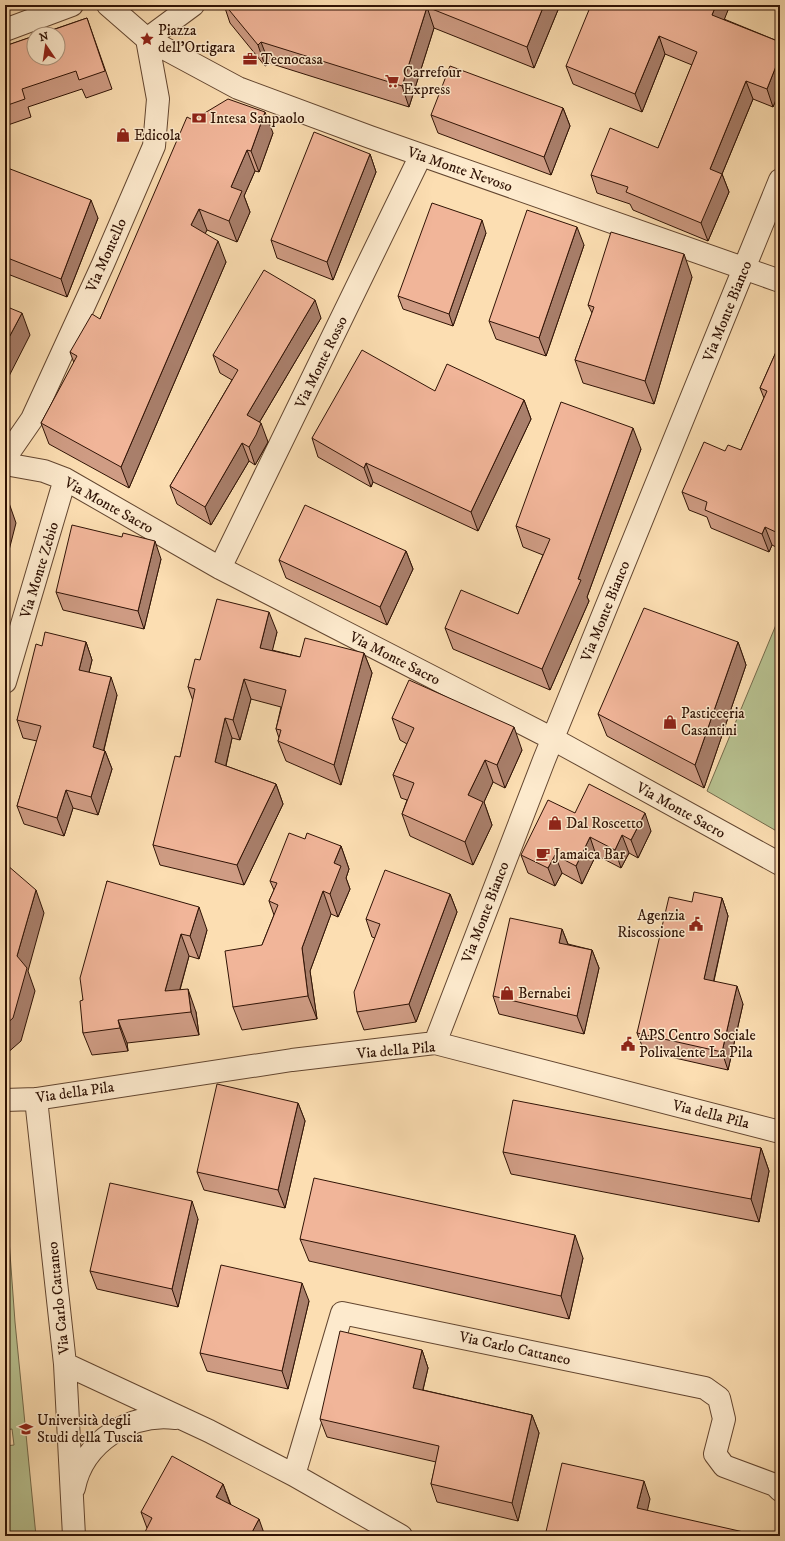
<svg xmlns="http://www.w3.org/2000/svg" width="785" height="1541" font-family="'IM FELL DW Pica',serif">
	<rect width="100%" height="100%" fill="#fcdeb2"/>
	<filter id="stains"><feTurbulence type="fractalNoise" baseFrequency=".005" numOctaves="4"/><feColorMatrix values="0 0 0 0 .2 0 0 0 0 .09 0 0 0 0 .02 0 0 0 .5 -.17"/></filter>
	<radialGradient id="worn" r=".72"><stop offset=".6" stop-color="#630" stop-opacity="0"/><stop offset="1" stop-color="#630" stop-opacity=".3"/></radialGradient>
	<path fill="#b8c291" stroke="#746a4b" d="M 778,620 L 780,621 L 780,833 L 707,791 Z
		M 5,1185 L 15,1322 L 36,1536 L 5,1536 L 5,1446 L 14,1445 L 12,1429 L 5,1430 Z"/>
	<g fill="none" stroke-linecap="round" stroke-linejoin="round">
		<defs>
			<path id="minor" d="M 108,5 L 147,39 L 238,88 L 370,137 L 780,281
				M 5,30 L 72,5
				M 147,39 L 193,5
				M 5,458 L 32,419 L 103,264 L 154,146 L 158,99 L 147,39
				M 5,464 L 44,471 L 65,479 L 220,568 L 553,739 L 780,864
				M 220,568 L 421,155
				M 5,682 L 65,479
				M 435,1043 L 544,760 L 780,180
				M 36,1099 L 65,1364 L 74,1536
				M 5,1100 L 36,1099 L 292,1060 L 435,1043 L 780,1132
				M 65,1364 L 209,1431 L 294,1475 L 401,1536
				M 294,1475 L 342,1313 L 705,1388 L 719,1398 L 724,1419 L 715,1454 L 724,1466 L 775,1485 L 780,1490
				M 74,1488 C 83,1442 131,1412 176,1418"/>
		</defs>
		<use href="#minor" stroke="#634630" stroke-width="24"/>
		<use href="#minor" stroke="#fdeacd" stroke-width="22"/>
	</g>
	<path fill="#cf9c84" stroke="#301305" d="M 224,5 L 560,5 L 534,68 L 434,28 L 409,107 L 269,63 L 265,66 L 230,23 Z
		M 730,5 L 724,19 L 780,42 L 780,90 L 773,107 L 753,99 L 722,174 L 729,192 L 708,241 L 633,210 L 630,204 L 597,193 L 591,175 L 658,148 L 692,65 L 665,54 L 642,112 L 573,84 L 566,66 Z
		M 765,5 L 780,5 L 780,11 Z
		M 87,18 L 112,89 L 86,98 L 82,89 L 28,107 L 31,117 L 5,126 L 5,46 Z
		M 563,108 L 570,126 L 551,175 L 438,133 L 431,115 Z
		M 193,120 L 273,133 L 259,172 L 255,171 L 244,196 L 250,212 L 237,242 L 207,230 L 205,233 L 226,262 L 129,488 L 49,444 L 41,423 L 74,363 L 70,352 L 100,319 Z
		M 370,154 L 376,172 L 333,280 L 277,258 L 271,240 Z
		M 5,167 L 98,218 L 67,297 L 5,273 Z
		M 486,233 L 453,326 L 403,309 L 398,296 Z
		M 584,245 L 546,356 L 496,339 L 489,321 Z
		M 692,277 L 654,404 L 583,383 L 575,360 L 592,313 L 588,305 Z
		M 321,318 L 259,423 L 268,442 L 262,453 L 255,465 L 249,461 L 211,525 L 177,504 L 170,486 L 232,380 L 220,373 L 213,355 Z
		M 780,343 L 780,549 L 772,545 L 769,552 L 711,528 L 707,517 L 689,510 L 682,492 L 725,451 L 741,450 L 764,398 L 760,388 Z
		M 435,391 L 524,400 L 531,419 L 478,531 L 373,482 L 371,487 L 318,457 L 312,438 Z
		M 641,449 L 587,597 L 589,601 L 550,690 L 453,649 L 445,628 L 518,614 L 543,555 L 523,547 L 516,526 Z
		M 406,551 L 413,569 L 387,625 L 286,578 L 279,560 Z
		M 161,559 L 144,629 L 63,610 L 56,592 Z
		M 277,632 L 272,650 L 300,657 L 364,653 L 372,673 L 341,785 L 286,761 L 278,741 L 279,738 L 276,729 L 281,707 L 251,699 L 240,740 L 232,738 L 226,766 L 276,784 L 283,804 L 244,885 L 160,865 L 153,845 L 180,757 L 193,701 L 188,687 L 200,660 Z
		M 86,642 L 92,660 L 89,672 L 117,695 L 104,750 L 105,751 L 112,769 L 98,815 L 73,808 L 64,836 L 24,824 L 17,806 L 37,741 L 23,738 L 17,720 L 42,646 Z
		M 738,642 L 746,665 L 704,788 L 607,736 L 598,714 Z
		M 392,718 L 522,750 L 505,788 L 493,782 L 484,802 L 492,825 L 473,865 L 410,836 L 402,814 L 407,800 L 401,798 L 393,775 L 407,744 L 400,740 Z
		M 575,813 L 651,831 L 638,858 L 629,853 L 621,868 L 596,855 L 582,884 L 562,873 L 555,886 L 528,873 L 521,855 Z
		M 305,839 L 341,846 L 349,869 L 346,878 L 350,889 L 338,917 L 331,914 L 310,971 L 317,1019 L 242,1030 L 233,1007 L 262,945 L 274,915 L 269,901 L 274,890 L 270,881 Z
		M 107,881 L 207,930 L 199,959 L 189,956 L 180,990 L 196,1012 L 199,1035 L 127,1043 L 128,1051 L 92,1055 L 83,1033 L 83,1000 Z
		M 450,894 L 457,912 L 416,1022 L 364,1030 L 357,1012 L 375,938 L 372,937 L 366,919 Z
		M 722,898 L 728,916 L 714,981 L 743,1004 L 728,1070 L 644,1051 L 637,1033 L 692,902 Z
		M 562,929 L 568,944 L 592,950 L 599,968 L 584,1034 L 499,1014 L 493,996 Z
		M 298,1103 L 305,1121 L 285,1208 L 204,1190 L 197,1172 Z
		M 761,1148 L 769,1171 L 759,1222 L 511,1174 L 503,1152 Z
		M 198,1219 L 178,1307 L 97,1289 L 90,1271 Z
		M 300,1239 L 583,1258 L 569,1319 L 309,1261 Z
		M 309,1301 L 288,1389 L 207,1371 L 200,1353 Z
		M 422,1350 L 428,1368 L 423,1390 L 532,1415 L 539,1433 L 518,1521 L 437,1502 L 431,1484 L 436,1462 L 327,1437 L 320,1419 Z
		M 223,1484 L 231,1505 L 147,1528 L 141,1512 Z"/>
	<path fill="#a97f6b" stroke="#301305" d="M 544,5 L 560,5 L 534,68 L 527,47 Z
		M 716,5 L 730,5 L 719,33 L 712,15 Z
		M 427,7 L 434,28 L 409,107 L 402,86 Z
		M 659,36 L 665,54 L 642,112 L 635,94 Z
		M 261,42 L 269,63 L 265,66 L 258,45 Z
		M 780,56 L 780,90 L 773,107 L 767,89 Z
		M 746,81 L 753,99 L 722,174 L 729,192 L 708,241 L 701,223 L 710,169 Z
		M 563,108 L 570,126 L 551,175 L 544,157 Z
		M 265,112 L 273,133 L 259,172 L 251,151 Z
		M 247,150 L 255,171 L 244,196 L 250,212 L 237,242 L 229,221 L 231,187 Z
		M 370,154 L 376,172 L 333,280 L 327,262 Z
		M 91,200 L 98,218 L 67,297 L 61,279 Z
		M 199,209 L 207,230 L 199,246 L 191,225 Z
		M 482,220 L 486,233 L 453,326 L 449,314 Z
		M 577,227 L 584,245 L 546,356 L 539,338 Z
		M 218,241 L 226,262 L 129,488 L 121,467 Z
		M 684,254 L 692,277 L 654,404 L 645,381 Z
		M 315,300 L 321,318 L 253,433 L 247,415 Z
		M 22,313 L 30,335 L 5,384 L 5,345 Z
		M 524,400 L 531,419 L 478,531 L 471,512 Z
		M 261,423 L 268,442 L 255,465 L 249,447 Z
		M 633,428 L 641,449 L 587,597 L 589,601 L 550,690 L 542,669 L 578,579 Z
		M 242,443 L 249,461 L 211,525 L 205,507 Z
		M 366,463 L 373,482 L 371,487 L 364,468 Z
		M 8,500 L 16,523 L 5,566 L 5,510 Z
		M 765,527 L 772,545 L 769,552 L 762,534 Z
		M 155,541 L 161,559 L 144,629 L 138,611 Z
		M 406,551 L 413,569 L 387,625 L 380,607 Z
		M 269,612 L 277,632 L 268,668 L 260,648 Z
		M 86,642 L 92,660 L 85,688 L 79,670 Z
		M 738,642 L 746,665 L 704,788 L 695,765 Z
		M 364,653 L 372,673 L 341,785 L 334,765 Z
		M 111,677 L 117,695 L 100,765 L 93,747 Z
		M 244,679 L 251,699 L 240,740 L 233,720 Z
		M 225,718 L 232,738 L 222,782 L 215,762 Z
		M 514,727 L 522,750 L 505,788 L 497,765 Z
		M 105,751 L 112,769 L 98,815 L 91,797 Z
		M 485,760 L 493,782 L 484,802 L 492,825 L 473,865 L 465,842 L 468,795 Z
		M 276,784 L 283,804 L 244,885 L 237,865 Z
		M 66,790 L 73,808 L 64,836 L 57,818 Z
		M 645,813 L 651,831 L 638,858 L 631,840 Z
		M 622,835 L 629,853 L 621,868 L 615,850 Z
		M 590,837 L 596,855 L 582,884 L 576,866 Z
		M 341,846 L 349,869 L 346,878 L 350,889 L 338,917 L 330,894 L 334,863 Z
		M 555,855 L 562,873 L 555,886 L 548,868 Z
		M 36,890 L 44,913 L 28,971 L 35,991 L 21,1041 L 5,1055 L 5,1025 L 17,956 Z
		M 323,891 L 331,914 L 310,971 L 317,1019 L 308,996 L 302,948 Z
		M 450,894 L 457,912 L 416,1022 L 409,1004 Z
		M 722,898 L 728,916 L 710,997 L 704,979 Z
		M 199,907 L 207,930 L 199,959 L 190,936 Z
		M 562,929 L 569,947 L 559,943 Z
		M 181,934 L 189,956 L 173,1014 L 165,991 Z
		M 592,950 L 599,968 L 584,1034 L 577,1016 Z
		M 737,986 L 743,1004 L 728,1070 L 722,1052 Z
		M 188,989 L 196,1012 L 199,1035 L 191,1012 Z
		M 118,1020 L 127,1043 L 128,1051 L 120,1028 Z
		M 298,1103 L 305,1121 L 285,1208 L 278,1190 Z
		M 761,1148 L 769,1171 L 759,1222 L 751,1199 Z
		M 192,1201 L 198,1219 L 178,1307 L 172,1289 Z
		M 575,1235 L 583,1258 L 569,1319 L 561,1296 Z
		M 302,1283 L 309,1301 L 288,1389 L 282,1371 Z
		M 422,1350 L 428,1368 L 419,1406 L 413,1388 Z
		M 532,1415 L 539,1433 L 518,1521 L 512,1503 Z
		M 644,1481 L 650,1499 L 644,1526 L 637,1508 Z
		M 223,1484 L 231,1507 L 216,1497 Z
		M 259,1519 L 265,1536 L 250,1536 Z"/>
	<path fill="#f1b599" stroke="#301305" d="M 225,5 L 544,5 L 527,47 L 427,7 L 402,86 L 261,42 L 258,45 Z
		M 591,5 L 716,5 L 712,15 L 780,42 L 780,56 L 767,89 L 746,81 L 710,169 L 722,174 L 701,223 L 626,192 L 628,187 L 591,175 L 610,128 L 658,148 L 697,52 L 659,36 L 635,94 L 566,66 Z
		M 87,18 L 105,71 L 79,80 L 76,71 L 22,89 L 25,99 L 5,106 L 5,46 L 34,36 L 34,58 L 58,58 L 58,34 L 41,34 Z
		M 450,66 L 563,108 L 544,157 L 431,115 Z
		M 228,99 L 265,112 L 251,151 L 247,150 L 231,187 L 242,191 L 229,221 L 199,209 L 191,225 L 218,241 L 121,467 L 41,423 L 77,356 L 70,352 L 92,314 L 100,319 L 187,117 L 193,120 Z
		M 314,132 L 370,154 L 327,262 L 271,240 Z
		M 5,167 L 91,200 L 61,279 L 5,257 Z
		M 432,203 L 482,220 L 449,314 L 398,296 Z
		M 527,210 L 577,227 L 539,338 L 489,321 Z
		M 611,232 L 684,254 L 645,381 L 575,360 L 594,307 L 588,305 Z
		M 264,270 L 315,300 L 247,415 L 261,423 L 256,435 L 249,447 L 242,443 L 205,507 L 170,486 L 238,370 L 213,355 Z
		M 5,306 L 22,313 L 5,345 Z
		M 780,343 L 780,534 L 765,527 L 762,534 L 705,510 L 707,502 L 682,492 L 704,442 L 725,451 L 728,445 L 741,450 L 767,391 L 760,388 Z
		M 362,350 L 435,391 L 447,364 L 524,400 L 471,512 L 366,463 L 364,468 L 312,438 Z
		M 561,402 L 633,428 L 578,579 L 581,580 L 542,669 L 445,628 L 461,590 L 518,614 L 550,539 L 516,526 Z
		M 5,499 L 8,500 L 5,510 Z
		M 305,505 L 406,551 L 380,607 L 279,560 Z
		M 72,525 L 122,537 L 123,533 L 155,541 L 138,611 L 56,592 Z
		M 217,599 L 269,612 L 260,648 L 300,657 L 305,638 L 364,653 L 334,765 L 278,741 L 281,730 L 276,729 L 286,690 L 244,679 L 233,720 L 225,718 L 215,762 L 276,784 L 237,865 L 153,845 L 175,756 L 180,757 L 195,689 L 188,687 L 195,659 L 200,660 Z
		M 644,608 L 738,642 L 695,765 L 598,714 Z
		M 45,632 L 86,642 L 79,670 L 111,677 L 93,747 L 105,751 L 91,797 L 66,790 L 57,818 L 17,806 L 41,726 L 17,720 L 36,644 L 42,646 Z
		M 409,680 L 514,727 L 497,765 L 485,760 L 468,795 L 483,802 L 465,842 L 402,814 L 414,783 L 393,775 L 414,728 L 392,718 Z
		M 589,784 L 645,813 L 631,840 L 622,835 L 615,850 L 590,837 L 576,866 L 555,855 L 548,868 L 521,855 L 548,800 L 575,813 Z
		M 289,833 L 305,839 L 307,833 L 341,846 L 334,863 L 341,866 L 330,894 L 323,891 L 302,948 L 308,996 L 233,1007 L 225,951 L 262,945 L 278,905 L 269,901 L 277,883 L 270,881 Z
		M 7,865 L 36,890 L 17,956 L 27,968 L 13,1018 L 5,1025 L 5,866 Z
		M 385,870 L 450,894 L 409,1004 L 357,1012 L 354,992 L 380,924 L 366,919 Z
		M 107,881 L 199,907 L 190,936 L 181,934 L 165,991 L 188,989 L 191,1012 L 118,1020 L 120,1028 L 83,1033 L 80,1001 L 83,1000 L 80,978 Z
		M 694,892 L 722,898 L 704,979 L 737,986 L 722,1052 L 637,1033 L 669,897 L 692,902 Z
		M 510,918 L 562,929 L 559,943 L 592,950 L 577,1016 L 493,996 Z
		M 217,1084 L 298,1103 L 278,1190 L 197,1172 Z
		M 513,1100 L 761,1148 L 751,1199 L 503,1152 Z
		M 314,1178 L 575,1235 L 561,1296 L 300,1239 Z
		M 110,1183 L 192,1201 L 172,1289 L 90,1271 Z
		M 221,1265 L 302,1283 L 282,1371 L 200,1353 Z
		M 340,1331 L 422,1350 L 413,1388 L 532,1415 L 512,1503 L 431,1484 L 439,1446 L 320,1419 Z
		M 172,1456 L 223,1484 L 216,1497 L 259,1519 L 250,1536 L 143,1536 L 152,1518 L 141,1512 Z
		M 562,1463 L 644,1481 L 637,1508 L 757,1535 L 757,1536 L 545,1536 Z"/>
	<defs>
		<symbol id="sight-bare" viewBox="-9 -9 18 18"><path d="M0-6L1.8-2.2L6-1.7L2.9 1.2L3.7 5.4L0 3.3L-3.7 5.4L-2.9 1.2L-6-1.7L-1.8-2.2Z" fill="#8f2418" stroke="#fdeacd" stroke-width="2.5" paint-order="stroke"/></symbol>
		<symbol id="office-bare" viewBox="-9 -9 18 18"><path d="M-6-3h4V-5.5h4V-3h4V5H-6ZM-1-4.5V-3h2v-1.5ZM-6 0V1H6V0Z" fill="#8f2418" stroke="#fdeacd" stroke-width="2.5" paint-order="stroke"/></symbol>
		<symbol id="supermarket-bare" viewBox="-9 -9 18 18"><path d="M-6-5.5h2.5l.6 2H6L4.5 2H-2.5L-4.4-4H-6ZM-1.5 3.2a1.3 1.3 0 1 0 .1 0ZM3 3.2a1.3 1.3 0 1 0 .1 0Z" fill="#8f2418" stroke="#fdeacd" stroke-width="2.5" paint-order="stroke"/></symbol>
		<symbol id="bank-bare" viewBox="-9 -9 18 18"><path d="M-6-4H6V4H-6ZM0-2.3a2.3 2.3 0 1 0 0 4.6a2.3 2.3 0 1 0 0-4.6Z" fill="#8f2418" stroke="#fdeacd" stroke-width="2.5" paint-order="stroke"/></symbol>
		<symbol id="shop-bare" viewBox="-9 -9 18 18"><path d="M-5-2.5h2.3a2.7 3.5 0 0 1 5.4 0H5L5.5 6h-11ZM-1.5-2.5h3a1.5 2.3 0 0 0-3 0Z" fill="#8f2418" stroke="#fdeacd" stroke-width="2.5" paint-order="stroke"/></symbol>
		<symbol id="cafe-bare" viewBox="-9 -9 18 18"><path d="M-5.5-4.5H6V0H3Q3 3.5 0 3.5H-2.5Q-5.5 3.5-5.5 0ZM3-3.2v2h1.7v-2ZM-6 4.5H4V6H-6Z" fill="#8f2418" stroke="#fdeacd" stroke-width="2.5" paint-order="stroke"/></symbol>
		<symbol id="civic-bare" viewBox="-9 -9 18 18"><path d="M-.6-6.5H3V-4.5H.6V-3L4-1V1h2V6H-6V1h2V-1L-.6-3ZM-1.2 2.5V6h2.4V2.5Z" fill="#8f2418" stroke="#fdeacd" stroke-width="2.5" paint-order="stroke"/></symbol>
		<symbol id="university-bare" viewBox="-9 -9 18 18"><path d="M0-5L7-2L0 1L-7-2ZM-4 1L0 2.5L4 1V4Q0 6-4 4Z" fill="#8f2418" stroke="#fdeacd" stroke-width="2.5" paint-order="stroke"/></symbol>
	</defs>
	<g fill-rule="evenodd">
		<use href="#sight-bare" x="137" y="29" width="20" height="20"/>
		<use href="#office-bare" x="240" y="49" width="20" height="20"/>
		<use href="#supermarket-bare" x="382" y="71" width="20" height="20"/>
		<use href="#bank-bare" x="189" y="108" width="20" height="20"/>
		<use href="#shop-bare" x="113" y="125" width="20" height="20"/>
		<use href="#shop-bare" x="660" y="712" width="20" height="20"/>
		<use href="#shop-bare" x="545" y="813" width="20" height="20"/>
		<use href="#cafe-bare" x="533" y="844" width="20" height="20"/>
		<use href="#civic-bare" x="686" y="914" width="20" height="20"/>
		<use href="#shop-bare" x="497" y="983" width="20" height="20"/>
		<use href="#civic-bare" x="618" y="1034" width="20" height="20"/>
		<use href="#university-bare" x="16" y="1419" width="20" height="20"/>
	</g>
	<g text-anchor="middle" stroke-width="3" stroke-linejoin="round" paint-order="stroke">
		<g font-size="15" fill="#301305" stroke="#fdeacd" text-anchor="start">
			<text x="158" y="35">Piazza<tspan x="158" dy="17">dell'Ortigara</tspan></text>
			<text x="261" y="64">Tecnocasa</text>
			<text x="403" y="77">Carrefour<tspan x="403" dy="17">Express</tspan></text>
			<text x="210" y="123">Intesa Sanpaolo</text>
			<text x="134" y="140">Edicola</text>
			<text x="681" y="718">Pasticceria<tspan x="681" dy="17">Casantini</tspan></text>
			<text x="566" y="828">Dal Roscetto</text>
			<text x="554" y="859">Jamaica Bar</text>
			<text x="685" y="920" text-anchor="end">Agenzia<tspan x="685" dy="17">Riscossione</tspan></text>
			<text x="518" y="998">Bernabei</text>
			<text x="639" y="1040">APS Centro Sociale<tspan x="639" dy="17">Polivalente La Pila</tspan></text>
			<text x="37" y="1425">Università degli<tspan x="37" dy="17">Studi della Tuscia</tspan></text>
		</g>
		<g font-size="15" fill="#301305" stroke="#fdeacd">
			<text transform="translate(460 169) rotate(19)" y="5">Via Monte Nevoso</text>
			<text transform="translate(106 255) rotate(-66)" y="5">Via Montello</text>
			<text transform="translate(727 311) rotate(-68)" y="5">Via Monte Bianco</text>
			<text transform="translate(321 362) rotate(-64)" y="5">Via Monte Rosso</text>
			<text transform="translate(109 505) rotate(29)" y="5">Via Monte Sacro</text>
			<text transform="translate(39 570) rotate(-73)" y="5">Via Monte Zebio</text>
			<text transform="translate(605 611) rotate(-68)" y="5">Via Monte Bianco</text>
			<text transform="translate(395 658) rotate(27)" y="5">Via Monte Sacro</text>
			<text transform="translate(681 810) rotate(29)" y="5">Via Monte Sacro</text>
			<text transform="translate(485 912) rotate(-69)" y="5">Via Monte Bianco</text>
			<text transform="translate(396 1050) rotate(-5)" y="5">Via della Pila</text>
			<text transform="translate(75 1092) rotate(-8)" y="5">Via della Pila</text>
			<text transform="translate(711 1114) rotate(14)" y="5">Via della Pila</text>
			<text transform="translate(58 1298) rotate(-96)" y="5">Via Carlo Cattaneo</text>
			<text transform="translate(515 1348) rotate(12)" y="5">Via Carlo Cattaneo</text>
		</g>
	</g>
	<rect width="785" height="1541" fill="none" stroke="#fcdeb2" stroke-width="20"/>
	<rect x="6" y="6" width="773" height="1529" fill="none" stroke="#301305" stroke-width="2"/>
	<rect x="10" y="10" width="765" height="1521" fill="none" stroke="#301305"/>
	<g transform="translate(46 46) rotate(347)"><circle r="19" fill="#fdeacd" stroke="#ab947d"/>
	<path d="M0-3L7 15L0 10L-7 15Z" fill="#8f2418"/>
	<text y="-6" font-size="11" font-weight="bold" text-anchor="middle" fill="#301305">N</text>
	</g>
	<rect width="100%" height="100%" filter="url(#stains)"/>
	<rect width="100%" height="100%" fill="url(#worn)"/>
</svg>
